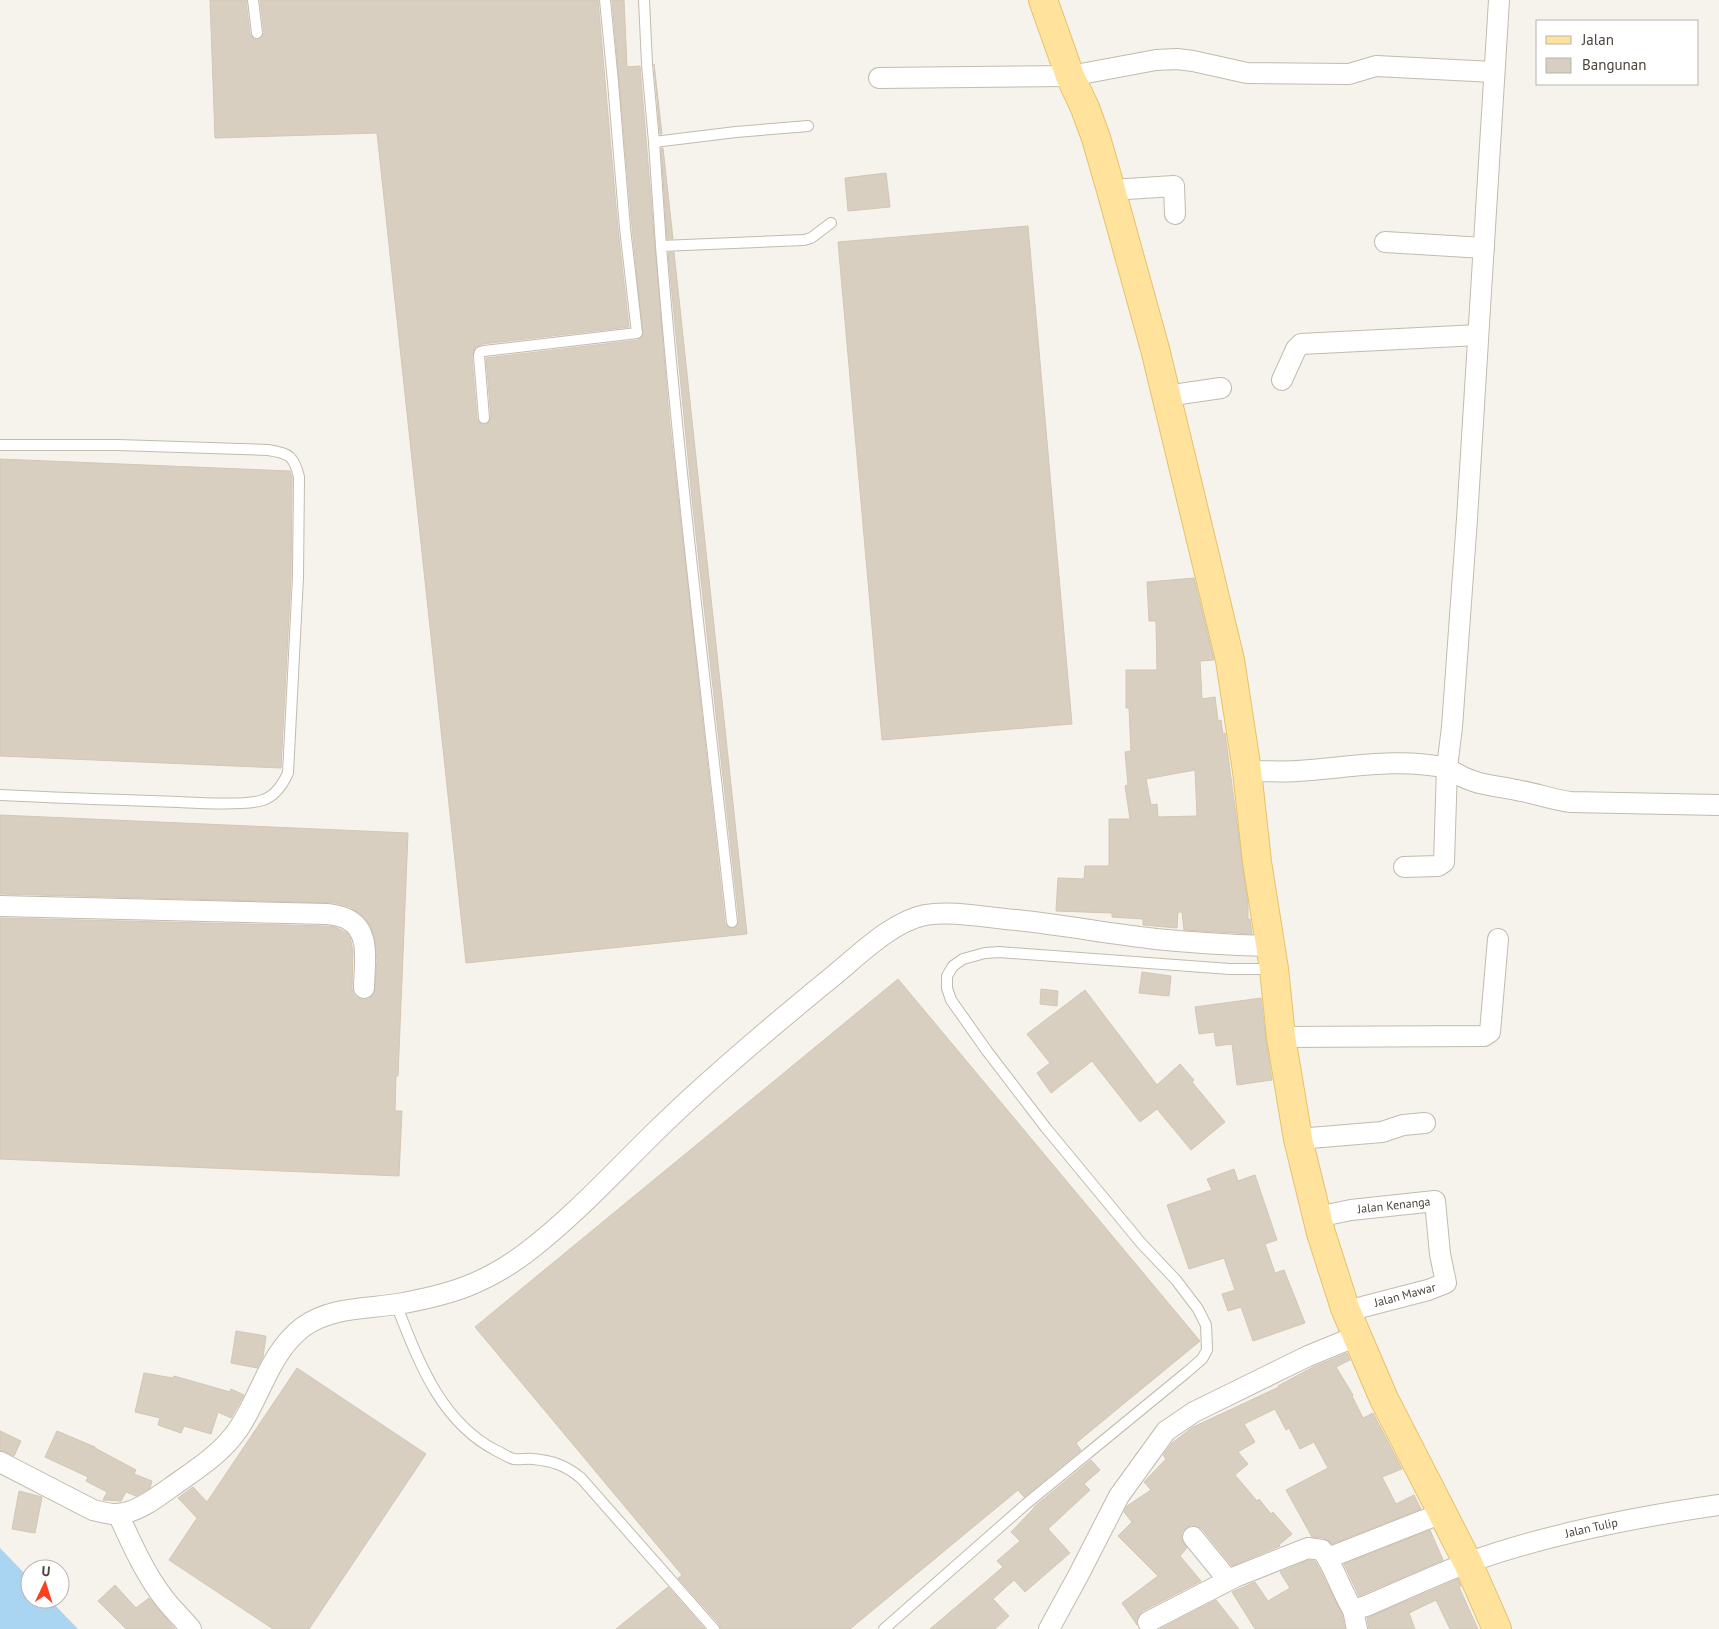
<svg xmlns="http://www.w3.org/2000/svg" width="1719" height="1629" font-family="'PT Sans',sans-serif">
	<rect width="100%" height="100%" fill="#f6f3ec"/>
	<path fill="#a9d4f2" d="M 0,1548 L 30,1579 L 30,1599 L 49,1599 L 78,1629 L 0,1629 Z"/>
	<path fill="#d8cfc1" stroke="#d3c7b4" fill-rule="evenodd" d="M 210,0 L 246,0 L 250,34 L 254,39 L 257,40 L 261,38 L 264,33 L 260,0 L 598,0 L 618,229 L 629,327 L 483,344 L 476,347 L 472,357 L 477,419 L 479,422 L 484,425 L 488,423 L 491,417 L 486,358 L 638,340 L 643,335 L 632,227 L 612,0 L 624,0 L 627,67 L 640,66 L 669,416 L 725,923 L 727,926 L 732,929 L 736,927 L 739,921 L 692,499 L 668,253 L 674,252 L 747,934 L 466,963 L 377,133 L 215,138 Z
		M 654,64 L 662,134 L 660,134 Z
		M 661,148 L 663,148 L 673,239 L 667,239 Z
		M 886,173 L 890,207 L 848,211 L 845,178 Z
		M 1028,226 L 1072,724 L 882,740 L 838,242 Z
		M 0,459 L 290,471 L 292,478 L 291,577 L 281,768 L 0,756 Z
		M 1194,578 L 1214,660 L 1200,661 L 1202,699 L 1215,697 L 1218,721 L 1221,720 L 1223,734 L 1225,733 L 1248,905 L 1248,919 L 1250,919 L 1252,934 L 1184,930 L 1182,912 L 1178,912 L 1177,928 L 1143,925 L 1143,919 L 1112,917 L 1112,913 L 1056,911 L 1058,878 L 1084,879 L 1085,866 L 1109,866 L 1109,819 L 1130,819 L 1125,786 L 1128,785 L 1125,752 L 1131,751 L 1129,708 L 1126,708 L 1126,670 L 1157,670 L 1156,621 L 1149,621 L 1147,582 ZM 1195,770 L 1197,816 L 1158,817 L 1157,804 L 1151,805 L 1146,779 Z
		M 0,815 L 408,833 L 398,1076 L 396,1076 L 395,1111 L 402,1111 L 399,1176 L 0,1159 L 0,918 L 327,926 L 335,927 L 347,933 L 350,937 L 353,951 L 352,988 L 353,993 L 357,998 L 363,1000 L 369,999 L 374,994 L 377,960 L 374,936 L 371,927 L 364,917 L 350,907 L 335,903 L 0,894 Z
		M 1142,972 L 1171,976 L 1169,996 L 1139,993 Z
		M 898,979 L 1200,1341 L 1076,1443 L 1081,1450 L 1024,1497 L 1018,1490 L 850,1629 L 721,1629 L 719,1624 L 678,1578 L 682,1575 L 475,1327 Z
		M 1041,989 L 1058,991 L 1057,1006 L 1040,1004 Z
		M 1085,990 L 1157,1085 L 1180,1064 L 1194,1080 L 1192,1082 L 1225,1122 L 1191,1150 L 1157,1109 L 1140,1122 L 1092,1061 L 1051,1093 L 1037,1073 L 1050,1063 L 1027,1034 Z
		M 1261,998 L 1266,1040 L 1272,1080 L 1237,1085 L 1232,1044 L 1216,1046 L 1214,1032 L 1199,1034 L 1195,1007 Z
		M 1234,1169 L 1238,1181 L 1255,1175 L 1277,1240 L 1265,1244 L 1275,1273 L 1284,1270 L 1305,1323 L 1253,1341 L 1241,1307 L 1228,1311 L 1222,1294 L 1235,1290 L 1224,1258 L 1189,1269 L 1167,1205 L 1212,1190 L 1207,1179 Z
		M 236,1331 L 266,1336 L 263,1357 L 257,1368 L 231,1363 Z
		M 1347,1353 L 1350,1360 L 1336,1367 L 1353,1395 L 1352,1396 L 1363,1418 L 1373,1413 L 1402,1469 L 1382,1477 L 1396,1504 L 1414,1495 L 1421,1509 L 1332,1544 L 1324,1538 L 1312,1537 L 1286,1490 L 1328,1468 L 1314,1442 L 1300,1449 L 1289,1428 L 1286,1430 L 1275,1409 L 1244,1424 L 1255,1442 L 1238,1452 L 1248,1464 L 1235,1475 L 1257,1501 L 1259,1499 L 1271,1514 L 1273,1512 L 1292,1534 L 1279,1545 L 1280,1546 L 1232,1566 L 1202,1529 L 1197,1526 L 1191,1525 L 1186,1528 L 1182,1532 L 1181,1538 L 1187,1548 L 1180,1556 L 1201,1581 L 1143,1611 L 1138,1616 L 1137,1625 L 1122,1603 L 1158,1576 L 1118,1536 L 1132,1522 L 1124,1512 L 1127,1506 L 1151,1490 L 1144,1482 L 1166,1459 L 1163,1455 L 1172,1443 L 1193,1427 L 1279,1387 L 1278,1386 L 1313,1367 Z
		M 297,1368 L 426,1454 L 309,1629 L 273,1629 L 169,1560 L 197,1518 L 178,1498 L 193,1487 L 207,1502 Z
		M 144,1373 L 173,1378 L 174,1376 L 230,1392 L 231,1389 L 244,1395 L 231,1418 L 218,1412 L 211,1434 L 184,1426 L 181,1433 L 158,1425 L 160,1418 L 135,1412 Z
		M 0,1431 L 21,1441 L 14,1456 L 0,1450 Z
		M 57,1431 L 95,1447 L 95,1448 L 136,1470 L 134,1474 L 152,1481 L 150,1488 L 136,1496 L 126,1492 L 121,1501 L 103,1500 L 107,1492 L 86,1481 L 88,1477 L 45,1457 Z
		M 1091,1460 L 1100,1470 L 1084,1484 L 1090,1490 L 1048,1529 L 1070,1553 L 1025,1592 L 1014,1580 L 993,1599 L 1009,1616 L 995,1629 L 930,1629 L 1003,1567 L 997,1561 L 1020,1541 L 1011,1532 L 1034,1508 L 1034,1507 Z
		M 19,1491 L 42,1497 L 35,1533 L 12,1529 Z
		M 1430,1530 L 1443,1560 L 1359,1596 L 1344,1564 Z
		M 1309,1560 L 1315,1561 L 1320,1570 L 1342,1614 L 1345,1629 L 1255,1629 L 1232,1592 L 1255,1582 L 1268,1601 L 1290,1588 L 1280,1572 Z
		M 1458,1579 L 1461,1586 L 1459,1587 L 1478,1629 L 1450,1629 L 1436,1600 L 1409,1613 L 1415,1629 L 1369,1629 L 1367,1618 Z
		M 115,1585 L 136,1608 L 149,1598 L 175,1629 L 126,1629 L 98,1601 Z
		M 668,1587 L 705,1629 L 616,1629 Z
		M 1216,1600 L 1239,1629 L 1160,1629 Z"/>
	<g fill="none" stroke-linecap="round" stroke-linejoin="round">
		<defs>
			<path id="service" d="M 253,0 L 257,33
				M 644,0 L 647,64 L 654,142 L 661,246 L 804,240 L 811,238 L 831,223
				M 654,142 L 736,132 L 808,126
				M 661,246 C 679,472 707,697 732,922
				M 484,418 L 479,356 L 480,352 L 484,351 L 637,333 L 625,228 L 613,82 L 605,0
				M 0,445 L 118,445 L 268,450 C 289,453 294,456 299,477 L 298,577 L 288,773 C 283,784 275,796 263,800 C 247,806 198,803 179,802 C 119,800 60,798 0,795
				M 396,1304 C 418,1360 440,1422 497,1451 C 502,1453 508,1458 514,1459 C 520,1460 527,1458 533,1459 C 553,1461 565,1465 581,1478 L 714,1629
				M 884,1629 L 1026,1504 L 1187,1372 L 1202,1359 L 1207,1350 L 1206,1325 L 1198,1309 L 1176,1280 L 1141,1243 L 1046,1128 L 987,1051 L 951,1000 L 947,988 L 947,976 L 953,966 L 963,959 L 985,953 L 999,952 L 1230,969 L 1273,969"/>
			<g id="minor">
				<path d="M 879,78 L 1070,76 L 1156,60 L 1177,59 L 1193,61 L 1247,73 L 1349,74 L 1376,66 L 1494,72"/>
				<path d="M 1111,190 L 1174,186 L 1175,214"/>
				<path d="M 1385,242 L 1484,248"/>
				<path d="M 1282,380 L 1296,349 L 1301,344 L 1478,335"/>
				<path d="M 1166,396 L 1221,388"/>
				<path d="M 1447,768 C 1476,787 1490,784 1521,791 C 1538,794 1554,800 1571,802 L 1719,805"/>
				<path d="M 1247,771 C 1263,771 1280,772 1297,771 C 1347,768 1397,757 1447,768 L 1452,727 L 1467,519 L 1499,0"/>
				<path d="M 1404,867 L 1438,866 L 1444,862 L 1447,768"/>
				<path d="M 0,906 L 328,914 C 334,915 342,916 347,919 C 372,931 364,965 364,988"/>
				<path d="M 1281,1037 L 1484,1036 L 1490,1032 L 1498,939"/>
				<path d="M 1298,1139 L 1382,1132 L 1403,1125 L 1425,1123"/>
				<path id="s1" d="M 1317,1217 L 1351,1210 L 1435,1201 L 1440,1254 L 1446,1283 L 1428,1290 L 1347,1311"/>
				<path d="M 0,1462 L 93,1510 C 105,1513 115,1516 128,1512 C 143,1508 157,1497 170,1488 C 195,1470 222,1454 239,1428 C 261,1395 270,1352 303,1327 C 330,1307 366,1309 398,1304 C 449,1295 485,1284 527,1252 C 574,1216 614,1172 656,1131 C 711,1077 772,1026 832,977 C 858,956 891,922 925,915 C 952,910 988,918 1016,920 C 1063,925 1110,934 1156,939 C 1194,943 1232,945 1269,946"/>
				<path d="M 118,1514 C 131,1542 144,1572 163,1597 C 171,1608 182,1618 191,1629"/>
				<path d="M 1193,1537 L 1228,1580"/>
				<path d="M 1328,1558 L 1442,1513"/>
				<path d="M 1353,1610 L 1357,1629"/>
				<path id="s2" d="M 1148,1622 L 1235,1577 L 1308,1548 L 1322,1550 C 1335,1568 1341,1591 1353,1610 L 1366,1606 C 1399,1592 1433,1576 1467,1563 C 1547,1534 1636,1517 1719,1505"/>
				<path d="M 1049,1629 L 1078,1576 L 1119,1496 L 1166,1431 L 1194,1412 L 1308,1356 L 1357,1336"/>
			</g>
			<path id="primary" d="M 1043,0 L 1070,76 L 1085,108 L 1096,138 L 1111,190 L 1155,349 L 1230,660 L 1247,771 L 1257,862 L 1274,969 L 1281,1037 L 1298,1139 L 1321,1233 L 1345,1308 L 1384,1399 L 1468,1563 L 1497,1629"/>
		</defs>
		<use href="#service" stroke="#c2bbae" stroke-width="12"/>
		<use href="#minor" stroke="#c2bbae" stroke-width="22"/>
		<use href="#primary" stroke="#e6c16a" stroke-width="30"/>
		<use href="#service" stroke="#fff" stroke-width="10"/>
		<use href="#minor" stroke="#fff" stroke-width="20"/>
		<use href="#primary" stroke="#ffe39c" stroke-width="28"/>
	</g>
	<g text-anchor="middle" stroke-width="5" stroke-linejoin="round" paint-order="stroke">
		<g font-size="12" fill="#4b4439" stroke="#fff">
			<text dy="4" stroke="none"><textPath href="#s1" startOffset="78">Jalan Kenanga</textPath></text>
			<text transform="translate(1405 1295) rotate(-15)" y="4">Jalan Mawar</text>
			<text dy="4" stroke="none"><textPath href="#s2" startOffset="511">Jalan Tulip</textPath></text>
		</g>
	</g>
	<rect x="1536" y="20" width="162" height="65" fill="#ffffff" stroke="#b7b4b0"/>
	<rect x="1546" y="36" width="25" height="8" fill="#ffe39c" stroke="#b7b4b0"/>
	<text x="1582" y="45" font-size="15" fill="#4b4439">Jalan</text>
	<rect x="1546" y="58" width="25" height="15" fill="#d8cfc1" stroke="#b7b4b0"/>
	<text x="1582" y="70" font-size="15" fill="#4b4439">Bangunan</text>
	<g transform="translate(45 1584) rotate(4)"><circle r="24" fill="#ffffff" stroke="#b7b4b0"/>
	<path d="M0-4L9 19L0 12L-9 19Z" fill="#fc3f1d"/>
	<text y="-8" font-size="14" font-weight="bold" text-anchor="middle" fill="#4b4439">U</text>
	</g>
</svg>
